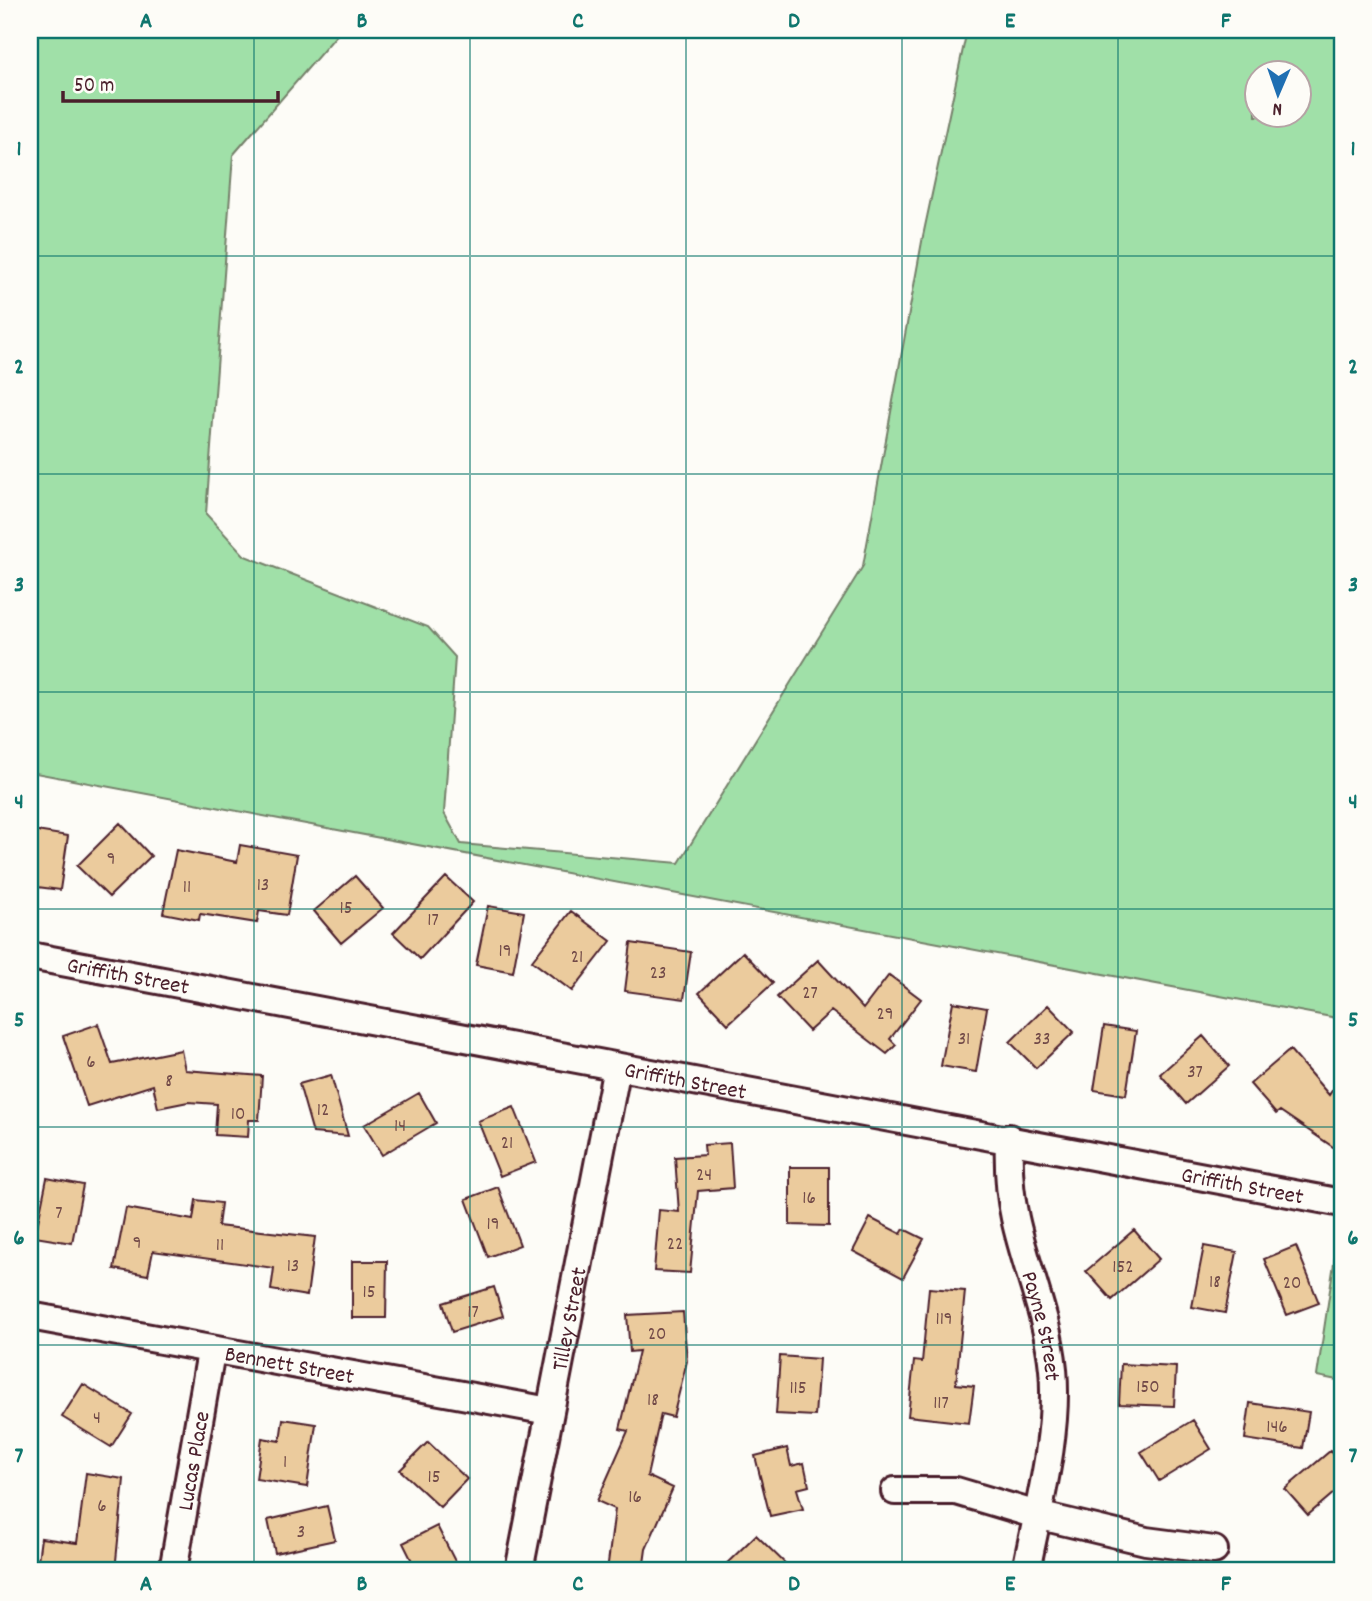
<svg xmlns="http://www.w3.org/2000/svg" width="1372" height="1601" font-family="Dekko,sans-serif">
	<rect width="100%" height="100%" fill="#fdfcf7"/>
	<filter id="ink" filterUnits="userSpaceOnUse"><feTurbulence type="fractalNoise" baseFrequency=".0143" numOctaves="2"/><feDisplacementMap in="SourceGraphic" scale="14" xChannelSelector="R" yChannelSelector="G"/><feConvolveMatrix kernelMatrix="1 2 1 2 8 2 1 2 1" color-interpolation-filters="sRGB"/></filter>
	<g filter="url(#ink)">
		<path fill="#a0e0a8" stroke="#75806a" stroke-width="2" fill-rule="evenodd" d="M 30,30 L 341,30 L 233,155 L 206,514 L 245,556 L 428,627 L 455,657 L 444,813 L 461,844 L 679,863 L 863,566 L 923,236 L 967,30 L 1342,30 L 1342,1019 L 30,772 ZM 1256,74 L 1298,74 L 1298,116 L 1256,116 Z
			M 1339,1230 L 1342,1239 L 1342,1381 L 1317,1376 Z"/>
		<path fill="#ebcb9d" stroke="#4a1f2b" stroke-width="2" d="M 120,823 L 151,856 L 109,897 L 77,866 Z
			M 30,830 L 68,836 L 60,890 L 30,886 Z
			M 240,845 L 297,855 L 287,915 L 259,911 L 257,923 L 200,914 L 199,920 L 163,913 L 176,850 L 237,862 Z
			M 355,876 L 383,908 L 341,943 L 314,911 Z
			M 446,877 L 473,902 L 420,959 L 393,933 Z
			M 488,906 L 524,912 L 513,972 L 476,965 Z
			M 571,911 L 611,941 L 572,991 L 532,961 Z
			M 631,943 L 691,952 L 684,999 L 625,991 Z
			M 743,952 L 773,983 L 728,1024 L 699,993 Z
			M 818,960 L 863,1009 L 889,975 L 921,999 L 890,1039 L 896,1045 L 887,1054 L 831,1011 L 809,1031 L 777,997 Z
			M 953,1002 L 987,1008 L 976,1072 L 941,1066 Z
			M 1048,1005 L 1074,1032 L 1036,1068 L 1010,1042 Z
			M 98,1024 L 112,1064 L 181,1050 L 185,1070 L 262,1076 L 259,1120 L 249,1120 L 248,1137 L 215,1135 L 217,1104 L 188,1102 L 158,1108 L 153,1085 L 87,1106 L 63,1036 Z
			M 1104,1026 L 1136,1031 L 1126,1095 L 1094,1090 Z
			M 1203,1036 L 1229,1066 L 1186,1104 L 1160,1074 Z
			M 1290,1050 L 1329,1095 L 1342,1076 L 1342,1153 L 1280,1111 L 1276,1114 L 1250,1084 Z
			M 331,1075 L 348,1136 L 313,1133 L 299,1084 Z
			M 419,1093 L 436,1123 L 382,1155 L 364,1125 Z
			M 514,1107 L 536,1162 L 500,1176 L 478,1121 Z
			M 730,1143 L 733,1188 L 698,1191 L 690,1273 L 654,1271 L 659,1210 L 679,1212 L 675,1157 L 705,1155 L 704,1145 Z
			M 790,1167 L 829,1167 L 829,1226 L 790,1225 Z
			M 47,1178 L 83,1185 L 72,1243 L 35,1237 Z
			M 498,1187 L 520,1245 L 488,1257 L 466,1199 Z
			M 196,1200 L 221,1203 L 218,1226 L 315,1237 L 307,1296 L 271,1290 L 274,1268 L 153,1251 L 148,1275 L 114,1269 L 126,1208 L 193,1220 Z
			M 870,1218 L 901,1234 L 904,1229 L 924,1239 L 903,1278 L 853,1251 Z
			M 1134,1230 L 1159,1259 L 1112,1300 L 1086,1271 Z
			M 1204,1246 L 1237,1252 L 1225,1313 L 1192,1307 Z
			M 1296,1246 L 1319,1303 L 1287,1315 L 1264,1259 Z
			M 352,1261 L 387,1261 L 386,1318 L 352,1318 Z
			M 494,1287 L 503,1316 L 452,1332 L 443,1303 Z
			M 929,1288 L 965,1291 L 956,1384 L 974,1386 L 969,1423 L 908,1416 L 914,1361 L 922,1362 Z
			M 683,1312 L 687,1361 L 673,1417 L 661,1414 L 647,1476 L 673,1488 L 646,1549 L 643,1571 L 607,1571 L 615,1509 L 597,1501 L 628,1431 L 620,1429 L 639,1351 L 630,1352 L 627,1315 Z
			M 780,1356 L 819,1359 L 815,1416 L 776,1414 Z
			M 1121,1364 L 1176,1367 L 1174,1406 L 1119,1404 Z
			M 83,1384 L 132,1414 L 111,1447 L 62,1417 Z
			M 1250,1403 L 1309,1412 L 1303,1448 L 1245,1439 Z
			M 283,1419 L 316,1424 L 307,1487 L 256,1479 L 262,1438 L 280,1441 Z
			M 1193,1420 L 1211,1449 L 1159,1481 L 1141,1452 Z
			M 428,1442 L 467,1479 L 440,1507 L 400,1470 Z
			M 787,1448 L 791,1466 L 804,1463 L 809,1486 L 797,1489 L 803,1509 L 770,1516 L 755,1456 Z
			M 1330,1451 L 1342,1465 L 1342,1486 L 1308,1515 L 1285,1489 Z
			M 86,1473 L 124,1479 L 115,1571 L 37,1568 L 41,1538 L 77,1543 Z
			M 327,1506 L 335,1540 L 275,1553 L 268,1520 Z
			M 437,1526 L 460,1571 L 417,1571 L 403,1543 Z
			M 756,1535 L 793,1571 L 719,1571 Z"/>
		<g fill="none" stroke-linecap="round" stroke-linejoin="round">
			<defs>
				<g id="street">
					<path id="s1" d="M 30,956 L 1342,1203"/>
					<path id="s2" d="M 1009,1138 C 1008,1165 1009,1191 1015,1218 C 1026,1269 1048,1317 1053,1369 C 1059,1433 1038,1509 1026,1571"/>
					<path id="s3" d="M 30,1316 L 549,1411"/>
					<path d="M 895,1491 L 956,1491 L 1037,1515 L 1146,1541 L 1214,1550"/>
					<path id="s4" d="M 173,1571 L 211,1352"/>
					<path id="s5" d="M 519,1571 L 617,1067"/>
				</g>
			</defs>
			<use href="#street" stroke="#4a1f2b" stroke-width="32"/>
			<use href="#street" stroke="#fdfcf7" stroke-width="26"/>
		</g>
	</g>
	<path fill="none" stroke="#0f766e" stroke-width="2" stroke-opacity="0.55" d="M 254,30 L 254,1571M 470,30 L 470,1571M 686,30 L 686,1571M 902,30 L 902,1571M 1118,30 L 1118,1571M 30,256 L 1342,256M 30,474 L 1342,474M 30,692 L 1342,692M 30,909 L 1342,909M 30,1127 L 1342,1127M 30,1345 L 1342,1345"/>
	<g text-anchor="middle" stroke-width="7" stroke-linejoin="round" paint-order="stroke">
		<g font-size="19" fill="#724a48">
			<text x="111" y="864">9</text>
			<text x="263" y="890">13</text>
			<text x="187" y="892">11</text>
			<text x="346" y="913">15</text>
			<text x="433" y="925">17</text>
			<text x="505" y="956">19</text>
			<text x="577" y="962">21</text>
			<text x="658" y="978">23</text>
			<text x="810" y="998">27</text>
			<text x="885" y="1019">29</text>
			<text x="964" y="1044">31</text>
			<text x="1042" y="1044">33</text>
			<text x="91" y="1067">6</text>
			<text x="1195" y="1077">37</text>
			<text x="169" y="1086">8</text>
			<text x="323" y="1115">12</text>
			<text x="238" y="1119">10</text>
			<text x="400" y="1131">14</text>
			<text x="507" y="1148">21</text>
			<text x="704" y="1180">24</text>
			<text x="809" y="1203">16</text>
			<text x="59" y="1218">7</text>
			<text x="493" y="1229">19</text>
			<text x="137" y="1248">9</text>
			<text x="675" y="1249">22</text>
			<text x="220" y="1250">11</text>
			<text x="293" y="1271">13</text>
			<text x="1123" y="1272">152</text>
			<text x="1215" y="1287">18</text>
			<text x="1292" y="1288">20</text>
			<text x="369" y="1297">15</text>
			<text x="473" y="1317">17</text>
			<text x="944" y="1324">119</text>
			<text x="657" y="1339">20</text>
			<text x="1148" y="1392">150</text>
			<text x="798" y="1393">115</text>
			<text x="653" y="1405">18</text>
			<text x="941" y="1408">117</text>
			<text x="97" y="1423">4</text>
			<text x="1277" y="1432">146</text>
			<text x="285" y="1467">1</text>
			<text x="434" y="1482">15</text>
			<text x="635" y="1502">16</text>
			<text x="102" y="1511">6</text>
			<text x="301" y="1537">3</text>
		</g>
		<g font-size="23" fill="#4a1f2b" stroke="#fdfcf7">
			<text dy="8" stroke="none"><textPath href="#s1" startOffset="100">Griffith Street</textPath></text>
			<text dy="8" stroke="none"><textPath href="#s1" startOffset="667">Griffith Street</textPath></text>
			<text dy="8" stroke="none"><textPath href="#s1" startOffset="1234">Griffith Street</textPath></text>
			<text dy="8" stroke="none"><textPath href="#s5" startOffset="257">Tilley Street</textPath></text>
			<text dy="8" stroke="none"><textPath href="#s2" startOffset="192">Payne Street</textPath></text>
			<text dy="8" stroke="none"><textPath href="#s3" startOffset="264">Bennett Street</textPath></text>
			<text dy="8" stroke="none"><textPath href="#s4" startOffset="112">Lucas Place</textPath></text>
		</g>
	</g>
	<rect width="1372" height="1601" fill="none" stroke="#fdfcf7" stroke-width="77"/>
	<g transform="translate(1278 94) rotate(182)"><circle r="33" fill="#fdfcf7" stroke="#b5a4a5" stroke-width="2"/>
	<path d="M0-5L12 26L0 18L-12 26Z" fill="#1f6fb2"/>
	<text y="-10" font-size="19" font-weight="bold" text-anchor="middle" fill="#4a1f2b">N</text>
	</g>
	<path d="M63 91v10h215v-10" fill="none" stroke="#4a1f2b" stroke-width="3.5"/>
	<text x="74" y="91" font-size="21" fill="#4a1f2b" stroke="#fdfcf7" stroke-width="5" paint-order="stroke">50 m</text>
	<rect x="38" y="38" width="1296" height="1524" fill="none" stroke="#0f766e" stroke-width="2.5"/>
	<g font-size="23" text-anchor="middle" font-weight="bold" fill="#0f766e">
		<text x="146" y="27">A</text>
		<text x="362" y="27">B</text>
		<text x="578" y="27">C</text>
		<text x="794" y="27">D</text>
		<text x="1010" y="27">E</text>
		<text x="1226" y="27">F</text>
		<text x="19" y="155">1</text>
		<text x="1353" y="155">1</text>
		<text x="19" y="373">2</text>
		<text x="1353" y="373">2</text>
		<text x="19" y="591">3</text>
		<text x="1353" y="591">3</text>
		<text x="19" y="808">4</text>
		<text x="1353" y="808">4</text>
		<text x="19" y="1026">5</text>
		<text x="1353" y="1026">5</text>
		<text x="19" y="1244">6</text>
		<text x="1353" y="1244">6</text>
		<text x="19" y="1462">7</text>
		<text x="1353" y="1462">7</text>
		<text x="146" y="1590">A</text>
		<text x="362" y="1590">B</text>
		<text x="578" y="1590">C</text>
		<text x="794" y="1590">D</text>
		<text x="1010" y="1590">E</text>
		<text x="1226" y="1590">F</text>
	</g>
</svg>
